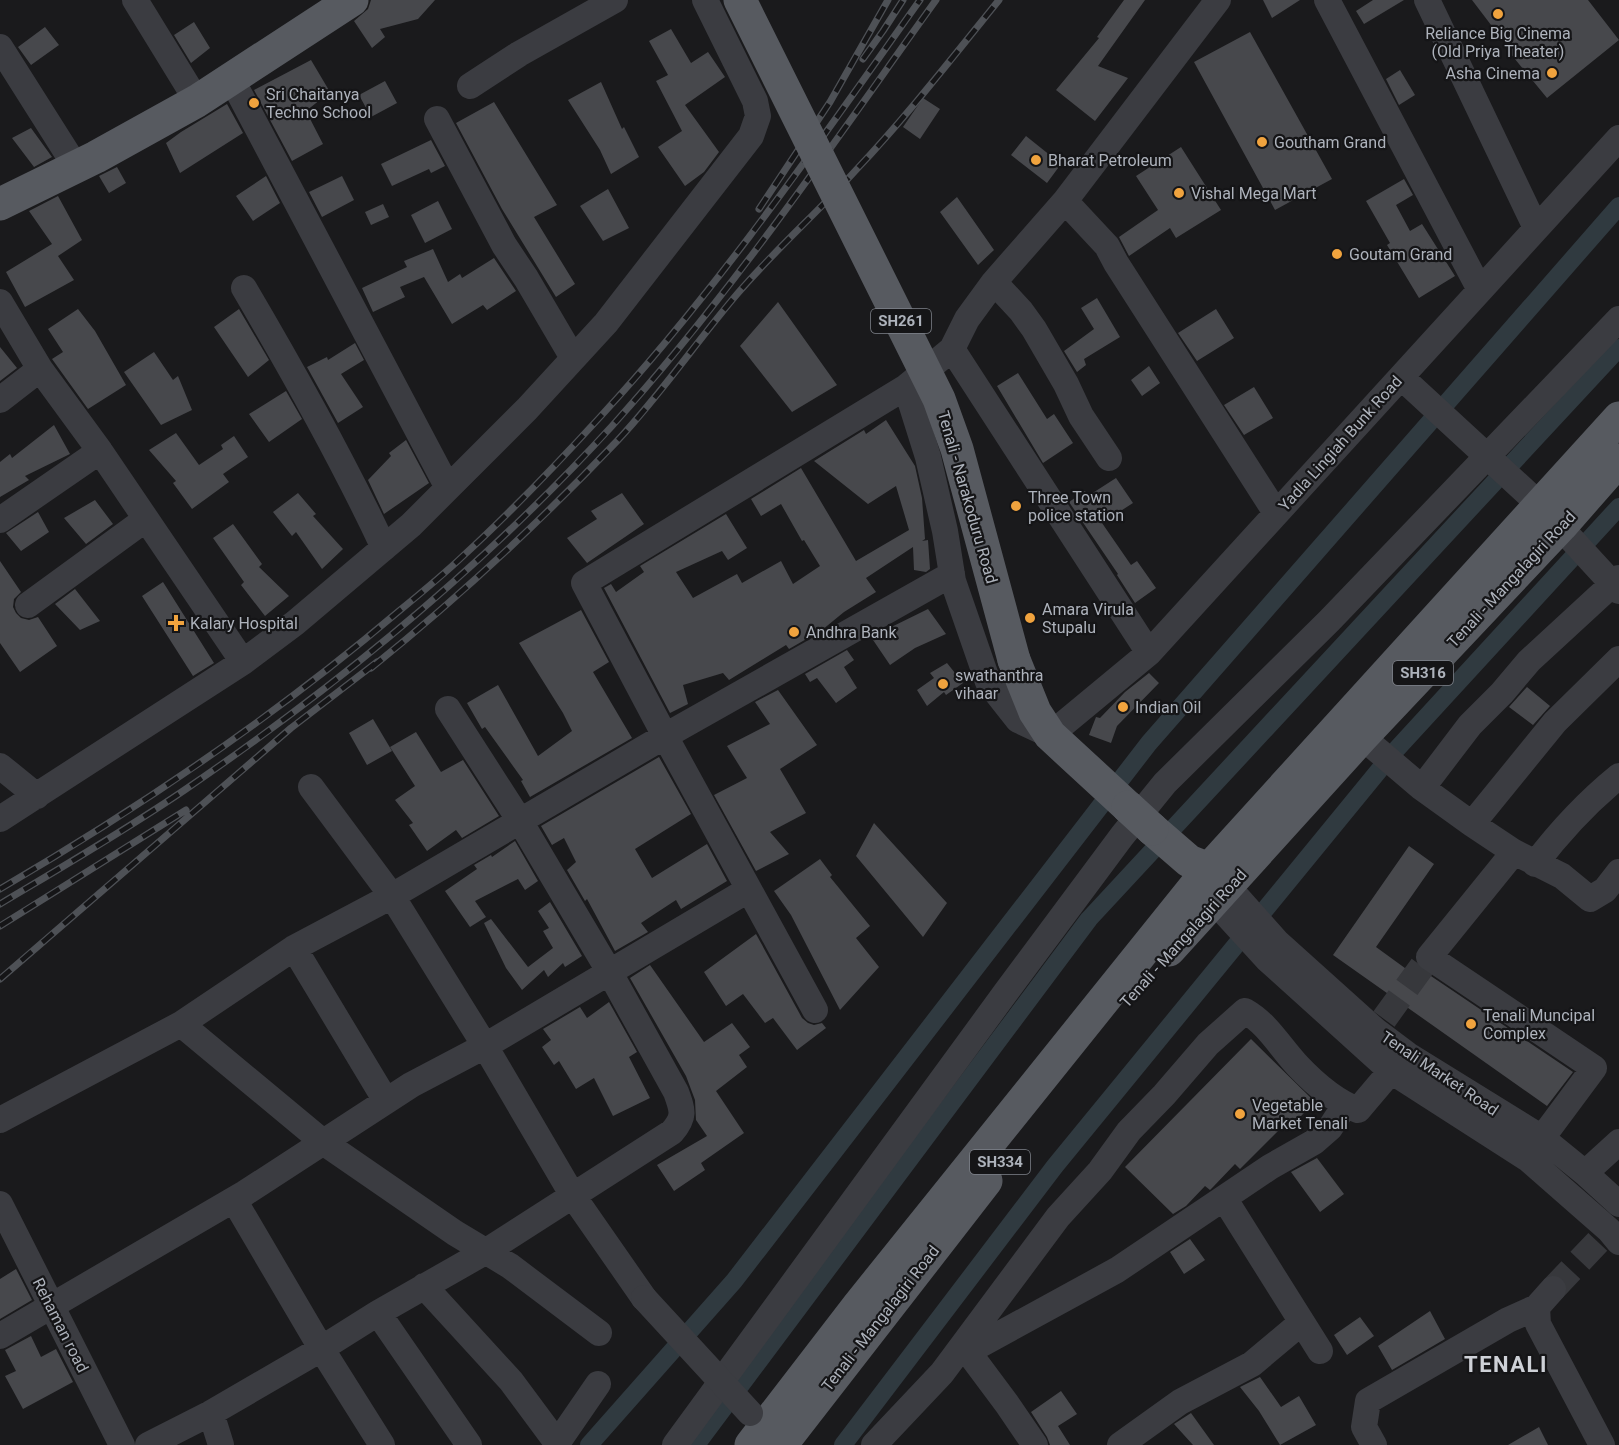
<svg xmlns="http://www.w3.org/2000/svg" width="1619" height="1445" font-family="Roboto,sans-serif">
	<rect width="100%" height="100%" fill="#1a1a1c"/>
	<g fill="none" stroke-linecap="round" stroke-linejoin="round">
		<path stroke="#303a40" stroke-width="18" d="M 589,1445 L 734,1281 L 1149,743 L 1619,206
			M 696,1445 L 1089,919 L 1619,348
			M 843,1445 L 1055,1166 L 1394,752 L 1619,507"/>
	</g>
	<path fill="#47484c" d="M 371,0 L 435,0 L 418,19 L 380,29 L 385,37 L 372,48 L 354,21 L 368,9 Z
		M 1124,0 L 1145,0 L 1098,66 L 1128,78 L 1095,121 L 1056,90 L 1099,38 L 1097,37 Z
		M 1263,0 L 1300,0 L 1272,18 Z
		M 1373,0 L 1404,0 L 1364,24 L 1356,11 Z
		M 1472,0 L 1588,0 L 1619,40 L 1547,98 L 1505,47 L 1507,46 Z
		M 194,22 L 210,48 L 191,63 L 174,35 Z
		M 45,27 L 59,45 L 31,65 L 18,47 Z
		M 671,29 L 691,63 L 708,52 L 725,77 L 685,105 L 719,152 L 704,172 L 685,186 L 658,147 L 682,131 L 656,81 L 668,75 L 649,41 Z
		M 1250,32 L 1332,179 L 1275,210 L 1194,62 Z
		M 311,60 L 330,92 L 306,111 L 323,144 L 292,161 L 254,90 Z
		M 1400,70 L 1415,95 L 1399,105 L 1386,79 Z
		M 385,81 L 397,103 L 371,117 L 359,95 Z
		M 601,82 L 622,129 L 624,127 L 639,157 L 611,174 L 600,150 L 568,100 Z
		M 923,98 L 940,109 L 920,139 L 903,127 Z
		M 494,102 L 557,205 L 534,217 L 575,284 L 556,297 L 502,209 L 456,123 Z
		M 227,104 L 243,133 L 180,173 L 166,143 L 181,132 Z
		M 31,128 L 52,157 L 34,167 L 12,138 Z
		M 1026,136 L 1061,164 L 1047,183 L 1011,155 Z
		M 431,140 L 445,166 L 431,173 L 429,169 L 392,186 L 381,164 Z
		M 1181,147 L 1221,210 L 1176,238 L 1170,228 L 1129,256 L 1119,237 L 1158,210 L 1136,176 Z
		M 117,167 L 126,183 L 109,193 L 99,176 Z
		M 266,176 L 280,203 L 253,221 L 236,196 Z
		M 342,176 L 354,200 L 322,217 L 309,192 Z
		M 1404,179 L 1413,195 L 1396,205 L 1410,231 L 1422,224 L 1455,276 L 1419,298 L 1387,245 L 1390,243 L 1366,201 Z
		M 608,189 L 629,228 L 603,241 L 580,206 Z
		M 58,196 L 82,240 L 58,256 L 74,280 L 25,307 L 6,272 L 52,244 L 29,211 Z
		M 957,197 L 994,250 L 978,265 L 940,212 Z
		M 438,201 L 452,229 L 425,243 L 411,215 Z
		M 383,204 L 389,217 L 371,225 L 365,212 Z
		M 433,249 L 448,282 L 460,274 L 462,278 L 494,258 L 516,291 L 487,310 L 483,305 L 452,324 L 424,277 L 400,287 L 405,297 L 373,312 L 362,288 L 407,267 L 404,261 Z
		M 1097,298 L 1120,337 L 1084,359 L 1086,365 L 1077,372 L 1064,351 L 1094,329 L 1081,308 Z
		M 778,302 L 837,385 L 792,412 L 740,346 Z
		M 78,309 L 95,331 L 126,385 L 88,409 L 52,359 L 63,352 L 48,329 Z
		M 239,309 L 269,360 L 248,377 L 214,327 Z
		M 1216,309 L 1234,338 L 1197,361 L 1178,333 Z
		M 355,343 L 364,360 L 341,374 L 363,407 L 338,423 L 307,367 L 327,357 L 328,360 Z
		M 0,347 L 17,368 L 0,381 Z
		M 154,352 L 173,380 L 178,376 L 192,410 L 161,425 L 124,372 Z
		M 1149,366 L 1160,383 L 1142,396 L 1131,380 Z
		M 1018,373 L 1047,419 L 1054,414 L 1073,443 L 1043,463 L 997,386 Z
		M 1254,387 L 1273,418 L 1244,435 L 1224,405 Z
		M 286,391 L 302,419 L 269,442 L 249,414 Z
		M 886,420 L 915,466 L 922,498 L 925,539 L 922,541 L 928,540 L 930,569 L 926,572 L 914,570 L 913,547 L 866,578 L 876,592 L 844,612 L 822,630 L 789,649 L 786,645 L 729,680 L 723,673 L 683,685 L 688,704 L 670,713 L 604,588 L 611,584 L 616,592 L 644,572 L 640,566 L 726,514 L 747,548 L 728,560 L 722,551 L 676,572 L 693,598 L 737,574 L 742,583 L 781,561 L 793,584 L 820,566 L 804,540 L 802,541 L 781,504 L 761,516 L 751,499 L 801,468 L 856,561 L 909,530 L 896,486 L 868,504 L 814,461 L 864,430 L 866,434 Z
		M 54,425 L 70,454 L 25,476 L 29,480 L 0,497 L 0,462 L 10,454 L 12,458 Z
		M 176,433 L 199,465 L 223,449 L 221,445 L 234,436 L 248,457 L 223,474 L 229,482 L 192,509 L 173,483 L 176,481 L 149,450 Z
		M 406,440 L 429,483 L 384,514 L 368,480 L 391,456 L 389,453 Z
		M 1116,478 L 1133,503 L 1102,523 L 1131,565 L 1137,561 L 1156,588 L 1135,603 L 1117,575 L 1118,574 L 1069,502 L 1085,491 L 1088,496 Z
		M 298,493 L 316,514 L 313,516 L 343,549 L 322,569 L 296,532 L 292,536 L 273,512 Z
		M 622,493 L 644,524 L 587,563 L 567,538 L 597,519 L 591,511 Z
		M 95,500 L 113,524 L 86,544 L 64,518 Z
		M 38,512 L 49,532 L 21,551 L 6,533 Z
		M 233,524 L 262,564 L 259,567 L 289,596 L 265,616 L 241,585 L 244,582 L 213,538 Z
		M 0,561 L 21,592 L 14,599 L 13,607 L 16,613 L 21,618 L 29,620 L 38,617 L 57,646 L 20,672 L 0,643 Z
		M 163,582 L 214,663 L 193,676 L 142,596 Z
		M 75,589 L 100,621 L 80,630 L 55,604 Z
		M 928,609 L 946,634 L 915,648 L 890,665 L 871,637 Z
		M 581,610 L 609,662 L 593,672 L 632,738 L 530,797 L 521,781 L 523,780 L 485,727 L 482,729 L 467,703 L 498,685 L 538,756 L 572,731 L 563,713 L 519,643 Z
		M 847,650 L 854,660 L 844,667 L 857,688 L 836,703 L 817,678 L 810,682 L 805,674 Z
		M 947,663 L 963,683 L 946,695 L 944,692 L 927,706 L 917,690 L 934,678 L 930,673 Z
		M 1149,673 L 1159,683 L 1117,726 L 1111,743 L 1089,735 L 1096,717 L 1100,718 L 1125,692 Z
		M 1527,687 L 1550,706 L 1533,725 L 1509,707 Z
		M 778,690 L 817,745 L 780,769 L 806,813 L 770,832 L 789,854 L 756,871 L 714,795 L 747,778 L 727,746 L 770,724 L 755,702 Z
		M 373,719 L 392,751 L 367,765 L 349,733 Z
		M 416,732 L 441,772 L 463,760 L 499,816 L 462,838 L 456,830 L 427,851 L 409,825 L 413,823 L 395,800 L 415,786 L 390,747 Z
		M 659,757 L 691,814 L 635,849 L 652,878 L 707,844 L 727,881 L 681,909 L 676,900 L 641,923 L 648,932 L 615,951 L 587,899 L 585,901 L 567,870 L 576,862 L 564,838 L 552,845 L 541,826 Z
		M 874,823 L 947,903 L 923,937 L 856,856 Z
		M 515,841 L 538,881 L 525,890 L 518,879 L 475,901 L 486,917 L 470,927 L 445,891 L 477,869 L 474,865 L 491,855 L 492,857 Z
		M 1409,846 L 1434,864 L 1376,947 L 1420,979 L 1425,972 L 1573,1072 L 1547,1106 L 1333,955 Z
		M 820,859 L 832,875 L 830,877 L 870,926 L 856,938 L 879,967 L 840,1010 L 791,915 L 774,891 Z
		M 550,902 L 582,956 L 565,967 L 563,963 L 548,977 L 544,970 L 522,990 L 506,968 L 484,923 L 491,919 L 528,967 L 553,948 L 543,931 L 549,928 L 538,911 Z
		M 756,934 L 802,1018 L 808,1023 L 814,1025 L 822,1023 L 826,1028 L 797,1050 L 773,1018 L 765,1023 L 743,994 L 726,1006 L 704,972 Z
		M 650,965 L 704,1042 L 732,1023 L 750,1047 L 739,1055 L 747,1067 L 716,1091 L 744,1133 L 701,1163 L 705,1170 L 674,1191 L 657,1165 L 707,1136 L 696,1120 L 695,1100 L 686,1076 L 630,978 Z
		M 609,1002 L 637,1052 L 629,1057 L 650,1098 L 613,1116 L 594,1078 L 576,1089 L 559,1061 L 554,1065 L 542,1047 L 551,1040 L 543,1029 L 580,1007 L 587,1018 Z
		M 1251,1039 L 1315,1102 L 1287,1130 L 1283,1126 L 1240,1169 L 1235,1164 L 1213,1187 L 1210,1190 L 1205,1186 L 1186,1206 L 1173,1214 L 1125,1167 Z
		M 1317,1158 L 1344,1194 L 1320,1212 L 1291,1172 Z
		M 1190,1239 L 1205,1260 L 1184,1274 L 1170,1252 Z
		M 16,1269 L 32,1300 L 0,1319 L 0,1279 Z
		M 1430,1311 L 1445,1339 L 1392,1370 L 1378,1346 Z
		M 1360,1317 L 1374,1336 L 1347,1355 L 1334,1335 Z
		M 31,1336 L 41,1357 L 56,1349 L 73,1382 L 23,1409 L 5,1376 L 16,1371 L 5,1350 Z
		M 1260,1377 L 1281,1407 L 1299,1396 L 1316,1425 L 1280,1445 L 1259,1411 L 1240,1387 Z
		M 1061,1391 L 1077,1414 L 1058,1426 L 1070,1445 L 1050,1445 L 1047,1437 L 1031,1412 Z
		M 1191,1413 L 1214,1445 L 1193,1445 L 1174,1424 Z
		M 1539,1427 L 1548,1445 L 1508,1445 Z"/>
	<g fill="none" stroke-linecap="round" stroke-linejoin="round">
		<path stroke="#37383c" stroke-width="26" stroke-dasharray="26 13" stroke-linecap="butt" d="M 1384,1019 L 1429,957
			M 1553,1289 L 1609,1230"/>
		<path stroke="#3b3c41" stroke-width="26" d="M 135,0 L 197,101
			M 1327,0 L 1480,290
			M 1427,0 L 1536,228
			M 0,47 L 76,167
			M 231,78 L 448,488
			M 470,86 L 519,54 L 615,0
			M 437,119 L 504,245 L 526,278 L 573,358
			M 1065,201 L 1107,246 L 1116,263 L 1276,513
			M 994,282 L 1021,311 L 1034,329 L 1066,384 L 1081,416 L 1109,458
			M 244,288 C 294,373 342,458 384,548
			M 0,302 L 40,369 L 100,451 L 243,662
			M 1401,377 L 1540,505 L 1619,591
			M 906,387 L 928,457 L 945,531 L 953,581 L 988,682 L 1018,720 L 1050,735 L 1149,653 L 1619,138
			M 0,400 L 40,369
			M 0,520 L 100,451
			M 28,605 L 146,519
			M 1149,653 L 952,349 L 967,319 L 994,282 L 1065,201 L 1218,0
			M 1362,737 L 1422,788 L 1472,824 L 1514,852 L 1562,876 L 1590,899 L 1605,890 L 1619,872
			M 0,766 L 37,796
			M 1422,788 L 1470,725 L 1502,693 L 1529,661 L 1619,578
			M 0,819 L 243,662 L 295,623 L 411,525 L 527,409 L 606,323 L 751,136 L 758,116 L 755,101 L 705,0
			M 1472,824 L 1555,722 L 1619,659
			M 1514,852 L 1429,957 L 1594,1068 L 1542,1138
			M 1535,864 C 1560,831 1587,802 1619,776
			M 1228,887 L 1277,942 L 1376,1031 L 1408,1055 L 1542,1138 L 1585,1173 L 1619,1204
			M 1214,901 L 1267,959 L 1391,1071 L 1528,1159 L 1609,1230 L 1619,1242
			M 294,948 L 386,1101
			M 815,1010 L 665,736 L 952,574
			M 181,1024 L 323,1142 L 455,1233 L 510,1266 L 599,1333
			M 0,1120 L 181,1024 L 294,948 L 392,896 L 311,787
			M 1585,1173 L 1619,1142
			M 1224,1198 L 1320,1351
			M 234,1200 L 321,1348 L 382,1445
			M 0,1204 L 122,1445
			M 424,1286 L 511,1381 L 557,1443
			M 1553,1289 L 1537,1307 L 1538,1324 L 1602,1445
			M 644,1298 L 573,1196 L 485,1046 L 392,896 L 665,736 L 584,583 L 906,387 L 952,349
			M 378,1313 L 469,1445
			M 0,1336 L 245,1193 L 411,1085 L 485,1046 L 748,890
			M 963,1345 L 1007,1404 L 1035,1445
			M 967,1352 L 1117,1270 L 1270,1167 L 1314,1142 L 1330,1128 L 1345,1105
			M 211,1413 L 221,1445
			M 148,1445 L 211,1413 L 316,1352 L 378,1313 L 485,1252 L 672,1132 C 685,1117 683,1111 676,1092 L 610,973 L 520,821 L 448,709
			M 556,1445 L 598,1384
			M 675,1445 L 1006,992 L 1122,836 L 1165,783 L 1329,621 L 1619,319
			M 874,1445 L 942,1373 L 1058,1217 L 1100,1171 L 1129,1131 L 1164,1095 L 1208,1044 L 1245,1011 C 1268,1024 1280,1047 1298,1066 C 1315,1084 1334,1101 1358,1110 L 1391,1071
			M 1120,1445 L 1180,1402 L 1252,1364 L 1302,1322
			M 1374,1445 L 1364,1427 L 1368,1401 L 1508,1320 L 1537,1307"/>
		<path stroke="#575a60" stroke-width="33" d="M 0,204 L 96,157 L 197,101 L 352,0
			M 1014,660 L 1035,712 L 1050,735 L 1128,807
			M 1152,829 L 1189,861 L 1209,869 L 1225,884
			M 1169,950 L 1362,737 L 1561,526 L 1619,460
			M 751,1445 L 858,1306 L 1209,869 L 1619,418
			M 781,1445 L 986,1181"/>
		<defs>
			<path id="rail" d="M 863,59 L 883,31 L 903,0
				M 759,209 L 830,102 L 888,0
				M 371,668 C 458,598 541,521 618,440 C 661,394 697,341 738,293 C 775,250 818,212 856,170 C 907,116 952,58 999,0
				M 0,889 C 141,807 275,716 399,611 C 421,593 443,575 463,556 C 511,512 556,465 600,417 C 719,288 819,142 920,0
				M 0,904 C 62,867 126,830 186,789 C 340,684 486,564 612,426 C 732,293 832,145 936,0
				M 0,926 L 186,810
				M 0,979 L 291,728 L 377,662"/>
		</defs>
		<use href="#rail" stroke="#4e5156" stroke-width="7"/>
		<use href="#rail" stroke="#151517" stroke-width="4.5" stroke-dasharray="14" stroke-linecap="butt"/>
		<path stroke="#3b3c41" stroke-width="26" d="M 644,1298 L 750,1413"/>
		<path stroke="#575a60" stroke-width="33" d="M 740,0 L 939,399 L 957,449 L 1014,660
			M 1128,807 L 1152,829"/>
	</g>
	<g fill="#f0a33e" stroke="#151517" stroke-width="2">
		<circle cx="1498" cy="14" r="6"/>
		<circle cx="1552" cy="73" r="6"/>
		<circle cx="254" cy="103" r="6"/>
		<circle cx="1262" cy="142" r="6"/>
		<circle cx="1036" cy="160" r="6"/>
		<circle cx="1179" cy="193" r="6"/>
		<circle cx="1337" cy="254" r="6"/>
		<circle cx="1016" cy="506" r="6"/>
		<circle cx="1030" cy="618" r="6"/>
		<path d="M173 614h6v6h6v6h-6v6h-6v-6h-6v-6h6z"/>
		<circle cx="794" cy="632" r="6"/>
		<circle cx="943" cy="684" r="6"/>
		<circle cx="1123" cy="707" r="6"/>
		<circle cx="1471" cy="1024" r="6"/>
		<circle cx="1240" cy="1114" r="6"/>
	</g>
	<g text-anchor="middle" stroke-width="4.5" stroke-linejoin="round" paint-order="stroke">
		<g fill="#151517" stroke="#7f838a" stroke-width="1.5">
			<rect x="871" y="309" width="60" height="24" rx="4.5"/>
			<rect x="1393" y="661" width="60" height="24" rx="4.5"/>
			<rect x="970" y="1150" width="60" height="24" rx="4.5"/>
		</g>
		<g font-size="15" font-weight="bold" fill="#adb2bb">
			<text x="901" y="326">SH261</text>
			<text x="1423" y="678">SH316</text>
			<text x="1000" y="1167">SH334</text>
		</g>
		<g font-size="16" fill="#adb2bb" stroke="#151517" text-anchor="start">
			<text x="1498" y="39" text-anchor="middle">Reliance Big Cinema<tspan x="1498" dy="18">(Old Priya Theater)</tspan></text>
			<text x="1540" y="79" text-anchor="end">Asha Cinema</text>
			<text x="266" y="100">Sri Chaitanya<tspan x="266" dy="18">Techno School</tspan></text>
			<text x="1274" y="148">Goutham Grand</text>
			<text x="1048" y="166">Bharat Petroleum</text>
			<text x="1191" y="199">Vishal Mega Mart</text>
			<text x="1349" y="260">Goutam Grand</text>
			<text x="1028" y="503">Three Town<tspan x="1028" dy="18">police station</tspan></text>
			<text x="1042" y="615">Amara Virula<tspan x="1042" dy="18">Stupalu</tspan></text>
			<text x="190" y="629">Kalary Hospital</text>
			<text x="806" y="638">Andhra Bank</text>
			<text x="955" y="681">swathanthra<tspan x="955" dy="18">vihaar</tspan></text>
			<text x="1135" y="713">Indian Oil</text>
			<text x="1483" y="1021">Tenali Muncipal<tspan x="1483" dy="18">Complex</tspan></text>
			<text x="1252" y="1111">Vegetable<tspan x="1252" dy="18">Market Tenali</tspan></text>
		</g>
		<g font-size="16" fill="#adb2bb" stroke="#151517">
			<text transform="translate(1340 443) rotate(-48)" y="6">Yadla Lingiah Bunk Road</text>
			<text transform="translate(968 497) rotate(74)" y="6">Tenali - Narakoduru Road</text>
			<text transform="translate(1511 579) rotate(-47)" y="6">Tenali - Mangalagiri Road</text>
			<text transform="translate(1183 938) rotate(-48)" y="6">Tenali - Mangalagiri Road</text>
			<text transform="translate(1440 1073) rotate(34)" y="6">Tenali Market Road</text>
			<text transform="translate(880 1318) rotate(-52)" y="6">Tenali - Mangalagiri Road</text>
			<text transform="translate(61 1325) rotate(63)" y="6">Rehaman road</text>
		</g>
		<g font-size="22" font-weight="bold" letter-spacing="1.5" fill="#ced1d7" stroke="#151517">
			<text x="1506" y="1372">TENALI</text>
		</g>
	</g>
</svg>
